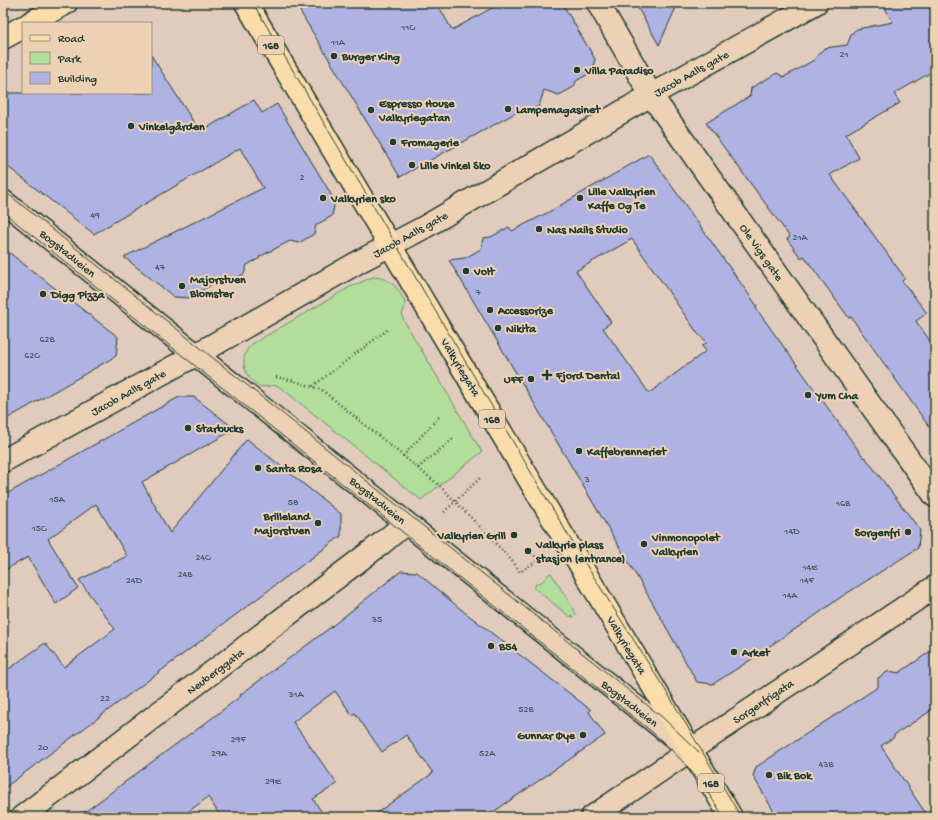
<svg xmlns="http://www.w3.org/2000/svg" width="938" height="820" font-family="'Gochi Hand',sans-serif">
	<rect width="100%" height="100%" fill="#e1cbbd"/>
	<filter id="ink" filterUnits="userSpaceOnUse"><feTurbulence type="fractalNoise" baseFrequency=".025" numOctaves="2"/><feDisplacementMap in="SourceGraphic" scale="8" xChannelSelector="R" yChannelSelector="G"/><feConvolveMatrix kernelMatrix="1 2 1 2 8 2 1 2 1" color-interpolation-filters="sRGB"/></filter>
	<g filter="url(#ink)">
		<path fill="#b2dd9a" stroke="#688d67" d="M 373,277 C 386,277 395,283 401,295 C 403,298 405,300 405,304 C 405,310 401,313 403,319 L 482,452 L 421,500 L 280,387 C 273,383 265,389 259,386 C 243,377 238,356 252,344 L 348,288 Z
			M 551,573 L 574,610 L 576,615 L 574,617 L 569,616 L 534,588 L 536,584 C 547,581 545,575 551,573 Z"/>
		<path fill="#b0b2e3" stroke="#1f3d34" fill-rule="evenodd" d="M 295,3 L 437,3 L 452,30 L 501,3 L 562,3 L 595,59 L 592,72 L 576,81 L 574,87 L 559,95 L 544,90 L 539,106 L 524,114 L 519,111 L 400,177 Z
			M 635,3 L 678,3 L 659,45 Z
			M 882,3 L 935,3 L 935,70 L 894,94 L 900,103 L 846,134 L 859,158 L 830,175 L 905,278 L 902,281 L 927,313 L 916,321 L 935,348 L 935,435 L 851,317 L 849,318 L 804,256 L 801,258 L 787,239 L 790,237 L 706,123 L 750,96 L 751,88 L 777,73 L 784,77 L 814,60 L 820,52 L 825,48 L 847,45 L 852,33 L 857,29 L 893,22 Z
			M 151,55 L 200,132 L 254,100 L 262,113 L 277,104 L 335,201 L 332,216 L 316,225 L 314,234 L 299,243 L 290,241 L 259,257 L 260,258 L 247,265 L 244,274 L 230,281 L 221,279 L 189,298 L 174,297 L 124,257 L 263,188 L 240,148 L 94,234 L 3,163 L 3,93 L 151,93 Z
			M 649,154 L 757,306 L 755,307 L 864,458 L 865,457 L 920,530 L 918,548 L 841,597 L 812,618 L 762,651 L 763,652 L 713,684 L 697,682 L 652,602 L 449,260 L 465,258 L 481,249 L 483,238 L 491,237 L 509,227 L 512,231 L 547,213 ZM 632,239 L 698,334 L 707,342 L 702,346 L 706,351 L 649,393 L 603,328 L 611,322 L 576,271 Z
			M 3,248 L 118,337 L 116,356 L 3,421 Z
			M 179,397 L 194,397 L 235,429 L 142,482 L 170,533 L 247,439 L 341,514 L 341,536 L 3,789 L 3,673 L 45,643 L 64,667 L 115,629 L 79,580 L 127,556 L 96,504 L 48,539 L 78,588 L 56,604 L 28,557 L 3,571 L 3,496 Z
			M 401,571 L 417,572 L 458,607 L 591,710 L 589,712 L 605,735 L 486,817 L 371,817 L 433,773 L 406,735 L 382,752 L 355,713 L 352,715 L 335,691 L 293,722 L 337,784 L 313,799 L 325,817 L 221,817 L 208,797 L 181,817 L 78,817 L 191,733 L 191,734 L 241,696 L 240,695 L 331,627 Z
			M 935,648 L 935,708 L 894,735 L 894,737 L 881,746 L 928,817 L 777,817 L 753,776 L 756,767 L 878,687 L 878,678 L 889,671 L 899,673 Z"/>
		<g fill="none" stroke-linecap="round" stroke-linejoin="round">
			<defs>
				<path id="street" d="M 598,3 L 651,95 L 935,496
					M 3,201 L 195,354
					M 3,461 L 208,348 L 362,260 L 423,228 L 651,95 L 816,3
					M 22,817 L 382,543 L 406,523
					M 592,817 L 695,747 L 935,587"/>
				<path id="secondary" d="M 195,354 L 690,750"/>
				<path id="primary" d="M 246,3 L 474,387 L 731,817
					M 30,23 L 66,3
					M 3,38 L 23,27"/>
			</defs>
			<use href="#street" stroke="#1f3d34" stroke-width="25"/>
			<use href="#secondary" stroke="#1f3d34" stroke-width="25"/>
			<use href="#primary" stroke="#1f3d34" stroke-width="25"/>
			<path stroke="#1f3d34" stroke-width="2.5" stroke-dasharray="1 3" stroke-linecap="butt" d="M 276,377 L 295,381 L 322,390 L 439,485 L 483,530 L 514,563 L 520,572 L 543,557
				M 313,386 L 387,330
				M 403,456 L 440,416
				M 418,468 L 453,439
				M 444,512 L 480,478
				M 528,551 L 539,559"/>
			<use href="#street" stroke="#edd1b4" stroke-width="22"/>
			<use href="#secondary" stroke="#edd1b4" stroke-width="22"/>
			<use href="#primary" stroke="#fbddab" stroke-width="22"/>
			<path stroke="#1f3d34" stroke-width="1" d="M 253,3 L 580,555 L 671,699 L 741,817
				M 3,190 L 662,717 L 699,752
				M 3,212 L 651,731 C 681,757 703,783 724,817"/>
		</g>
	</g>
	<g fill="#1f3d34" stroke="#edd1b4" stroke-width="1.5">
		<circle cx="334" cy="56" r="4"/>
		<circle cx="577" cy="70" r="4"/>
		<circle cx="508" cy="109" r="4"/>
		<circle cx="371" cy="110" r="4"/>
		<circle cx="131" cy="126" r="4"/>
		<circle cx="393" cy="142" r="4"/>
		<circle cx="412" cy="165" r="4"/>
		<circle cx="323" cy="198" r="4"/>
		<circle cx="580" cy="198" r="4"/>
		<circle cx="539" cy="229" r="4"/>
		<circle cx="466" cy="271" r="4"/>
		<circle cx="182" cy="286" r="4"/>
		<circle cx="43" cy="294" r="4"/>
		<circle cx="490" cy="310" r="4"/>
		<circle cx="498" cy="328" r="4"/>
		<path d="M545 369h4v4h4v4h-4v4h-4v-4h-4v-4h4z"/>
		<circle cx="531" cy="379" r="4"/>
		<circle cx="808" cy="395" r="4"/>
		<circle cx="188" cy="428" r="4"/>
		<circle cx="579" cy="451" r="4"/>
		<circle cx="258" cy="468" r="4"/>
		<circle cx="318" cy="523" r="4"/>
		<circle cx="908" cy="532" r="4"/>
		<circle cx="514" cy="535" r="4"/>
		<circle cx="644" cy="544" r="4"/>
		<circle cx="528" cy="551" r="4"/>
		<circle cx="491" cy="646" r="4"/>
		<circle cx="734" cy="652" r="4"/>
		<circle cx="583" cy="735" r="4"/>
		<circle cx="769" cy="775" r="4"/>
	</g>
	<g text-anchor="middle" stroke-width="4" stroke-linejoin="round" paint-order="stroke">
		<g font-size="10" fill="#435a60">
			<text x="408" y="30">11C</text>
			<text x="338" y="45">11A</text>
			<text x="844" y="57">21</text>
			<text x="302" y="180">2</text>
			<text x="95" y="218">49</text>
			<text x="800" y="240">21A</text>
			<text x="160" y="270">47</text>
			<text x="478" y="295">7</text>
			<text x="47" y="342">62B</text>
			<text x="32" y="358">62C</text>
			<text x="587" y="482">3</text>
			<text x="57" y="502">15A</text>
			<text x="293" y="505">58</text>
			<text x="843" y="506">16B</text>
			<text x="39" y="531">15C</text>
			<text x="792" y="534">14D</text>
			<text x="203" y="560">24C</text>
			<text x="810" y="570">14E</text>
			<text x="185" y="577">24B</text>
			<text x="134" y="583">24D</text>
			<text x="807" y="583">14F</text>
			<text x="790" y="598">14A</text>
			<text x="377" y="622">35</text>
			<text x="296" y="697">31A</text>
			<text x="105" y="701">22</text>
			<text x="526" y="712">52B</text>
			<text x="238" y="742">29F</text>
			<text x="43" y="750">20</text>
			<text x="219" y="756">29A</text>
			<text x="487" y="756">52A</text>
			<text x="826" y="767">43B</text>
			<text x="273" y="784">29E</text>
		</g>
		<g fill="#edd1b4" stroke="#5d695a" stroke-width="1">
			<rect x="258" y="36" width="26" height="18" rx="3"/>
			<rect x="479" y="410" width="26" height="18" rx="3"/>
			<rect x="698" y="774" width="26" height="18" rx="3"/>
		</g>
		<g font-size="11" font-weight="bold" fill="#1f3d34">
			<text x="271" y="49">168</text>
			<text x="492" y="423">168</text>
			<text x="711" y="787">168</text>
		</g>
		<g font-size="12" font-weight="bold" fill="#1f3d34" stroke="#edd1b4" text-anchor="start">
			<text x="342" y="60">Burger King</text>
			<text x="585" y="74">Villa Paradiso</text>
			<text x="379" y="107">Espresso House<tspan x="379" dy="14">Valkyriegatan</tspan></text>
			<text x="516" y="113">Lampemagasinet</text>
			<text x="139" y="130">Vinkelgården</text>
			<text x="401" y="146">Fromagerie</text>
			<text x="420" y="169">Lille Vinkel Sko</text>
			<text x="588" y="195">Lille Valkyrien<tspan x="588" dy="14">Kaffe Og Te</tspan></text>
			<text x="331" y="202">Valkyrien sko</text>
			<text x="547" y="233">Nas Nails Studio</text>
			<text x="474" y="275">Volt</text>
			<text x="190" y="283">Majorstuen<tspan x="190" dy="14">Blomster</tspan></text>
			<text x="51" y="298">Digg Pizza</text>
			<text x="498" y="314">Accessorize</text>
			<text x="506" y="332">Nikita</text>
			<text x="556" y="379">Fjord Dental</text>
			<text x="523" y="383" text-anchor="end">UFF</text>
			<text x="816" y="399">Yum Cha</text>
			<text x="196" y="432">Starbucks</text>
			<text x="587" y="455">Kaffebrenneriet</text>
			<text x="266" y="472">Santa Rosa</text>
			<text x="310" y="520" text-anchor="end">Brilleland<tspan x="310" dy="14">Majorstuen</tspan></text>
			<text x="900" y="536" text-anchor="end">Sorgenfri</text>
			<text x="506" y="539" text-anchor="end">Valkyrien Grill</text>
			<text x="652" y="541">Vinmonopolet<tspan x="652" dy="14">Valkyrien</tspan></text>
			<text x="536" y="548">Valkyrie plass<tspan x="536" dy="14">stasjon (entrance)</tspan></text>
			<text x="499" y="650">B54</text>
			<text x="742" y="656">Arket</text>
			<text x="575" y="739" text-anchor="end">Gunnar Øye</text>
			<text x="777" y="779">Bik Bok</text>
		</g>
		<g font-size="12" fill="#1f3d34" stroke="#edd1b4">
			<text transform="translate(691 73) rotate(-29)" y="4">Jacob Aalls gate</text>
			<text transform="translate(410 234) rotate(-29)" y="4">Jacob Aalls gate</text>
			<text transform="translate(762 252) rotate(55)" y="4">Ole Vigs gate</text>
			<text transform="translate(68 253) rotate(39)" y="4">Bogstadveien</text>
			<text transform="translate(461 367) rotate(59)" y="4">Valkyriegata</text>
			<text transform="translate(128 392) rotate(-29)" y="4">Jacob Aalls gate</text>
			<text transform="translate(378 500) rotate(39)" y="4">Bogstadveien</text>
			<text transform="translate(627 645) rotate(59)" y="4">Valkyriegata</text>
			<text transform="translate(215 671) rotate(-37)" y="4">Neuberggata</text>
			<text transform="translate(763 701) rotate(-34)" y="4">Sorgenfrigata</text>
			<text transform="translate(630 703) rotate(38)" y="4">Bogstadveien</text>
		</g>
	</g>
	<rect width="938" height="820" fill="none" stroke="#edd1b4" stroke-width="16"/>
	<rect x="8" y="8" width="922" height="804" fill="none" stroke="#1f3d34" stroke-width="1.5" filter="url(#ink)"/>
	<rect x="22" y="22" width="130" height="72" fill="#edd1b4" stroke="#9b9681"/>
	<rect x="30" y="35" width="20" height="6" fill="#fbddab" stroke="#9b9681"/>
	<text x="58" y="42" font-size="12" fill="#1f3d34">Road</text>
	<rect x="30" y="52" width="20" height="12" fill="#b2dd9a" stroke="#9b9681"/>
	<text x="58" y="62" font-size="12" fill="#1f3d34">Park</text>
	<rect x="30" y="72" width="20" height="12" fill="#b0b2e3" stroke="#9b9681"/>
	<text x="58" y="82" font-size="12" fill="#1f3d34">Building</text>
</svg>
